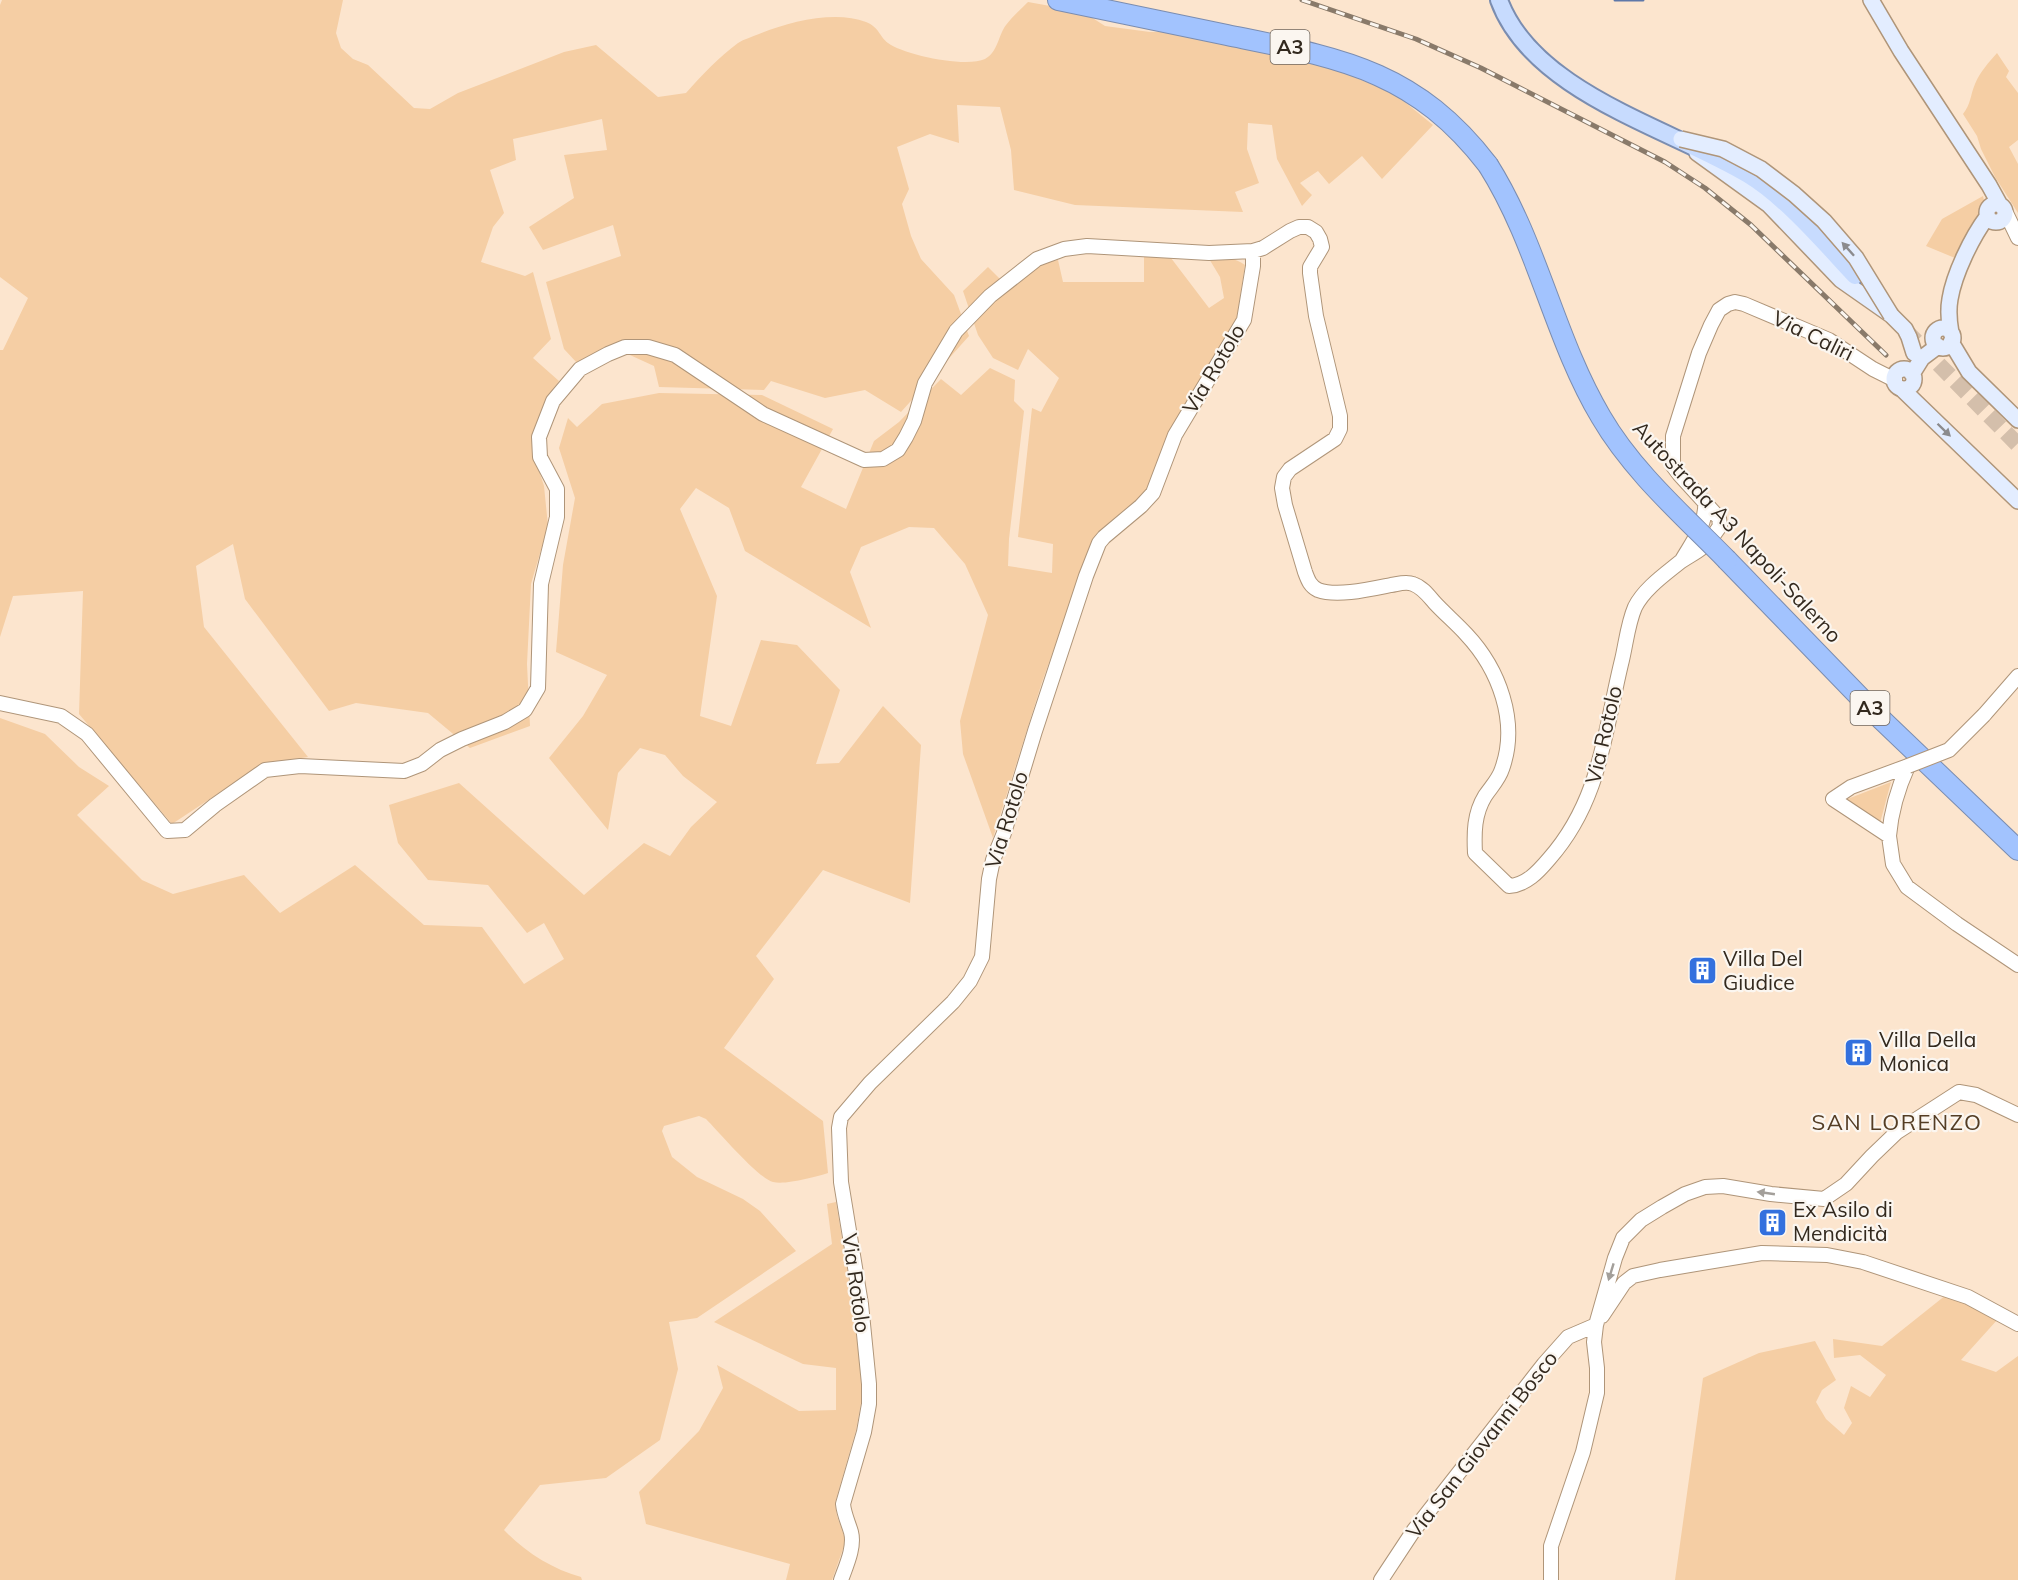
<svg xmlns="http://www.w3.org/2000/svg" width="2018" height="1580" font-family="Mulish,sans-serif">
	<rect width="100%" height="100%" fill="#fce5ce"/>
	<path fill="#f5cea4" d="M 2,0 L 343,0 L 336,33 L 341,48 L 353,59 L 368,65 L 414,108 L 430,109 L 458,93 L 564,52 L 596,45 L 658,97 L 686,93 C 702,75 719,57 738,43 C 744,39 752,37 759,34 C 788,22 835,10 866,22 C 879,27 879,36 888,43 C 904,55 966,68 985,59 C 998,52 998,36 1006,25 C 1012,17 1021,9 1028,2 L 1067,9 L 1091,17 L 1105,26 L 1150,32 L 1185,32 L 1309,58 L 1395,94 L 1433,125 L 1382,179 L 1362,156 L 1329,184 L 1318,171 L 1300,183 L 1312,195 L 1302,206 L 1277,159 L 1272,125 L 1248,123 L 1247,149 L 1259,183 L 1235,192 L 1243,212 L 1075,205 L 1014,190 L 1011,150 L 1000,107 L 957,105 L 959,143 L 930,134 L 897,147 L 909,189 L 902,204 L 911,236 L 921,259 L 954,295 L 969,336 L 901,412 L 865,390 L 825,398 L 771,381 L 764,390 L 659,387 L 654,366 L 619,350 L 578,364 L 564,349 L 546,282 L 621,256 L 613,225 L 543,250 L 529,227 L 574,198 L 564,155 L 607,150 L 602,119 L 513,139 L 516,160 L 490,170 L 504,213 L 493,227 L 481,262 L 525,276 L 533,272 L 551,339 L 533,358 L 559,381 L 548,396 L 534,429 L 532,449 L 544,486 L 548,526 L 531,584 L 527,664 L 530,726 L 470,748 L 428,713 L 356,703 L 329,711 L 245,599 L 233,544 L 196,566 L 204,627 L 308,757 L 263,764 L 172,824 L 79,714 L 83,591 L 13,596 L 0,637 L 0,350 L 3,350 L 28,298 L 0,277 L 0,5 Z
		M 1997,53 L 2009,71 L 2006,77 L 2018,93 L 2018,140 L 2009,147 L 2018,164 L 2018,213 L 1995,177 L 1981,149 L 1977,136 L 1963,114 C 1971,104 1970,96 1975,84 C 1980,72 1989,62 1997,53 Z
		M 1983,196 L 1985,205 L 1955,258 L 1926,246 L 1942,219 Z
		M 1144,254 L 1171,258 L 1209,308 L 1224,298 L 1220,277 L 1208,257 C 1222,258 1235,257 1245,265 L 1237,318 L 1169,432 L 1147,489 L 1136,501 L 1098,532 L 1093,540 L 1042,682 L 993,838 L 963,754 L 960,721 L 988,615 L 965,564 L 934,528 L 909,527 L 861,547 L 850,572 L 871,628 L 745,551 L 729,508 L 696,488 L 680,509 L 717,596 L 700,716 L 731,726 L 761,640 L 797,645 L 840,690 L 816,764 L 839,763 L 883,706 L 921,745 L 910,903 L 823,870 L 756,956 L 774,979 L 724,1048 L 823,1121 L 828,1173 C 815,1177 786,1185 773,1182 C 759,1179 718,1131 706,1119 L 699,1116 L 664,1126 L 662,1131 L 672,1157 L 697,1177 L 743,1199 L 760,1211 L 796,1251 L 697,1318 L 669,1322 L 678,1369 L 660,1440 L 606,1478 L 540,1485 L 504,1530 C 525,1552 552,1569 581,1577 L 582,1580 L 0,1580 L 0,718 L 45,734 L 79,767 L 109,786 L 77,815 L 142,880 L 173,894 L 244,875 L 280,913 L 355,865 L 424,925 L 482,927 L 524,984 L 564,959 L 544,923 L 527,933 L 488,885 L 428,880 L 398,843 L 389,805 L 459,783 L 584,895 L 644,843 L 670,856 L 691,827 L 717,802 L 683,776 L 665,755 L 640,748 L 618,773 L 608,830 L 549,758 L 583,716 L 607,675 L 556,652 L 563,565 L 575,498 L 559,448 L 568,418 L 577,427 L 602,404 L 659,393 L 762,395 L 833,429 L 801,487 L 846,509 L 874,441 L 899,422 L 941,379 L 961,395 L 990,368 L 1015,380 L 1014,401 L 1024,411 L 1009,539 L 1008,566 L 1052,573 L 1053,544 L 1018,537 L 1032,408 L 1041,412 L 1059,378 L 1028,349 L 1018,370 L 993,358 L 978,335 L 963,291 L 988,267 L 1008,287 L 1038,264 L 1058,260 L 1063,282 L 1144,282 Z
		M 1891,782 L 1880,823 L 1845,800 Z
		M 836,1202 L 853,1305 L 862,1384 L 861,1403 L 856,1430 L 835,1503 L 837,1516 L 844,1536 L 844,1546 L 832,1580 L 786,1580 L 790,1564 L 646,1524 L 639,1492 L 699,1431 L 723,1388 L 717,1365 L 799,1411 L 836,1410 L 836,1368 L 803,1364 L 714,1322 L 832,1244 L 827,1204 Z
		M 1946,1295 L 1998,1319 L 1961,1360 L 1996,1372 L 2018,1356 L 2018,1580 L 1675,1580 L 1703,1378 L 1759,1353 L 1815,1341 L 1836,1380 L 1822,1390 L 1816,1402 L 1826,1419 L 1844,1435 L 1852,1423 L 1844,1408 L 1851,1386 L 1870,1397 L 1886,1375 L 1860,1355 L 1834,1358 L 1833,1339 L 1882,1346 Z"/>
	<g fill="none" stroke-linecap="round" stroke-linejoin="round">
		<path stroke="#5e78a9" stroke-width="3" d="M 1615,0 L 1643,0"/>
		<path stroke="#d4bfab" stroke-width="16" stroke-dasharray="16 8" stroke-linecap="butt" d="M 1905,330 L 2018,445"/>
		<defs>
			<path id="tertiary" d="M 2006,213 L 2018,238
				M 1682,560 C 1693,541 1707,524 1705,501
				M 0,703 L 61,716 L 87,734 L 167,831 L 185,830 L 215,805 L 265,770 L 300,766 L 404,771 L 422,764 L 440,750 L 462,739 L 505,722 L 525,710 L 538,688 L 541,584 L 557,517 L 557,489 L 540,457 L 539,437 L 553,401 L 580,369 L 608,354 L 625,347 L 648,347 L 675,355 L 763,414 L 864,460 L 883,459 L 898,450 L 906,437 L 914,421 L 925,383 L 956,331 L 990,296 L 1037,259 L 1064,249 L 1087,246 L 1209,253 L 1253,251 L 1263,248 L 1290,231 L 1299,227 L 1308,227 L 1316,232 L 1320,239 L 1322,247 L 1310,267 L 1310,273 L 1316,316 L 1340,416 L 1340,429 L 1335,439 L 1290,469 L 1284,477 L 1282,488 L 1285,505 L 1305,572 C 1308,580 1310,586 1318,590 C 1337,597 1371,589 1391,585 C 1398,584 1406,581 1413,584 C 1422,587 1428,595 1434,602 C 1444,613 1456,623 1466,634 C 1499,669 1519,722 1502,769 C 1499,779 1491,787 1485,796 C 1474,814 1474,833 1475,853 L 1509,886 C 1526,885 1538,872 1549,859 C 1601,800 1604,733 1622,660 C 1626,643 1628,623 1635,607 C 1644,589 1664,575 1680,562 C 1687,557 1696,553 1703,547 C 1710,542 1715,533 1720,526 L 1719,518 L 1679,474 L 1673,466 L 1673,436 L 1699,353 L 1711,325 L 1719,310 L 1728,304 L 1735,302 L 1744,304 L 1829,340 L 1873,369 L 1895,380
				M 1984,715 L 2018,676
				M 1908,766 C 1898,788 1891,812 1889,836 L 1833,799 L 1851,787 Z
				M 1889,836 L 1893,864 L 1907,887 L 1957,924 L 2018,965
				M 1602,1316 L 1624,1283 L 1633,1276 L 1660,1270 L 1762,1253 L 1827,1255 L 1863,1262 L 1968,1297 L 2018,1324
				M 841,1580 C 846,1566 855,1547 851,1532 C 848,1522 844,1514 843,1504 L 864,1432 L 869,1404 L 869,1384 L 861,1304 L 841,1182 L 839,1128 L 841,1117 L 870,1083 L 953,1002 L 970,981 L 982,957 L 989,879 L 993,860 L 1004,833 L 1035,731 L 1086,576 L 1099,543 L 1104,537 L 1141,506 L 1153,493 L 1175,435 L 1244,320 L 1253,266 L 1253,251
				M 1381,1580 L 1414,1530 L 1544,1364 L 1568,1337 L 1596,1325
				M 1551,1580 L 1551,1546 L 1583,1452 L 1597,1393 L 1597,1368 L 1594,1342 L 1596,1325 L 1615,1258 L 1623,1238 L 1641,1220 L 1662,1207 L 1685,1194 L 1705,1187 L 1723,1186 L 1771,1194 L 1824,1199 L 1846,1184 L 1872,1156 L 1897,1132 L 1959,1092 L 1976,1095 L 2018,1115"/>
			<path id="secondary" d="M 1871,0 L 1901,51 L 1989,185 L 2000,205
				M 1697,153 L 1769,205 L 1841,280 L 1891,315 L 1905,329 L 1909,337 L 1914,353
				M1987 213a9 9 0 1 1 18 0a9 9 0 1 1-18 0Z
				M1933 338a10 10 0 1 1 20 0a10 10 0 1 1-20 0Z
				M 1951,333 C 1949,322 1948,310 1950,299 C 1954,274 1972,237 1987,217
				M 1951,342 L 1969,372 L 2018,420
				M1894 379a10 10 0 1 1 20 0a10 10 0 1 1-20 0Z
				M 1912,374 L 1922,358 L 1938,346
				M 1902,389 L 2018,501"/>
			<path id="primary" d="M 1499,0 C 1533,93 1670,128 1748,175 C 1786,198 1824,243 1855,276"/>
			<path id="motorway" d="M 1058,0 C 1114,12 1171,23 1227,35 C 1339,58 1414,69 1488,165
				M 1727,560 L 1882,720 L 2018,850"/>
		</defs>
		<use href="#tertiary" stroke="#af9579" stroke-width="16"/>
		<use href="#secondary" stroke="#af9579" stroke-width="18"/>
		<use href="#primary" stroke="#7b8db0" stroke-width="20"/>
		<use href="#motorway" stroke="#7b8db0" stroke-width="22"/>
		<use href="#tertiary" stroke="#fff" stroke-width="14"/>
		<use href="#secondary" stroke="#e3edff" stroke-width="15"/>
		<use href="#primary" stroke="#c7dbfe" stroke-width="16"/>
		<use href="#motorway" stroke="#a2c3fe" stroke-width="20"/>
		<defs>
			<path id="rail" d="M 1302,0 L 1416,39 L 1481,68 L 1665,162 L 1705,188 L 1751,225 L 1886,355"/>
		</defs>
		<use href="#rail" stroke="#897a6a" stroke-width="5"/>
		<use href="#rail" stroke="#fbf6f0" stroke-width="3" stroke-dasharray="9" stroke-linecap="butt"/>
		<defs>
			<path id="tertiary-bridge" d="M 1908,766 L 1949,750 L 1984,715"/>
			<path id="secondary-bridge" d="M 1681,139 L 1723,149 L 1761,169 L 1794,194 L 1824,221 L 1856,258 L 1891,315"/>
			<path id="motorway-bridge" d="M 1488,165 C 1538,244 1554,338 1601,417 C 1633,472 1684,516 1727,560"/>
		</defs>
		<use href="#tertiary-bridge" stroke="#af9579" stroke-width="16" stroke-linecap="butt"/>
		<use href="#secondary-bridge" stroke="#af9579" stroke-width="18" stroke-linecap="butt"/>
		<use href="#motorway-bridge" stroke="#7b8db0" stroke-width="22" stroke-linecap="butt"/>
		<use href="#tertiary-bridge" stroke="#fff" stroke-width="14"/>
		<use href="#secondary-bridge" stroke="#e3edff" stroke-width="15"/>
		<use href="#motorway-bridge" stroke="#a2c3fe" stroke-width="20"/>
	</g>
	<defs><path id="oneway-solid" d="M-6-.8H1V-3.2L6.5 0L1 3.2V.8H-6Z" transform="scale(1.5)"/></defs>
	<g fill="#8b8b8e">
		<use href="#oneway-solid" transform="translate(1848 249) rotate(-132)"/>
		<use href="#oneway-solid" transform="translate(1944 430) rotate(44)"/>
	</g>
	<g fill="#a39f9a">
		<use href="#oneway-solid" transform="translate(1766 1193) rotate(-172)"/>
		<use href="#oneway-solid" transform="translate(1611 1272) rotate(107)"/>
	</g>
	<defs>
		<symbol id="building-square" viewBox="-11 -11 22 22"><rect x="-9" y="-9" width="18" height="18" rx="4" fill="#3370de" stroke="#fbf6f0"/><path d="M-4-6H4V6H1V3H-1V6H-4ZM-2.5-4.3h1.7v1.8h-1.7ZM.8-4.3h1.7v1.8H.8ZM-2.5-1h1.7V.8h-1.7ZM.8-1h1.7V.8H.8Z" fill="#fff"/></symbol>
	</defs>
	<g fill-rule="evenodd">
		<use href="#building-square" x="1686" y="954" width="33" height="33"/>
		<use href="#building-square" x="1842" y="1036" width="33" height="33"/>
		<use href="#building-square" x="1756" y="1206" width="33" height="33"/>
	</g>
	<g text-anchor="middle" stroke-width="4.5" stroke-linejoin="round" paint-order="stroke">
		<g fill="#fbf6f0" stroke="#6f665d" stroke-width="1.5">
			<rect x="1270.5" y="30" width="39" height="34" rx="4.5"/>
			<rect x="1850.5" y="691" width="39" height="34" rx="4.5"/>
		</g>
		<g font-size="20" font-weight="bold" fill="#33291e">
			<text x="1290" y="54">A3</text>
			<text x="1870" y="715">A3</text>
		</g>
		<g font-size="21" fill="#33291e" stroke="#fbf6f0">
			<text transform="translate(1813 336) rotate(26)" y="7">Via Caliri</text>
			<text transform="translate(1214 369) rotate(-59)" y="7">Via Rotolo</text>
			<text transform="translate(1737 532) rotate(47)" y="7">Autostrada A3 Napoli-Salerno</text>
			<text transform="translate(1604 735) rotate(-77)" y="7">Via Rotolo</text>
			<text transform="translate(1007 820) rotate(-73)" y="7">Via Rotolo</text>
			<text transform="translate(856 1283) rotate(82)" y="7">Via Rotolo</text>
			<text transform="translate(1482 1445) rotate(-52)" y="7">Via San Giovanni Bosco</text>
		</g>
		<g font-size="21" fill="#33291e" stroke="#fbf6f0" text-anchor="start">
			<text x="1723" y="966">Villa Del<tspan x="1723" dy="24">Giudice</tspan></text>
			<text x="1879" y="1047">Villa Della<tspan x="1879" dy="24">Monica</tspan></text>
			<text x="1793" y="1217">Ex Asilo di<tspan x="1793" dy="24">Mendicità</tspan></text>
		</g>
		<g font-size="22" letter-spacing="1.5" fill="#543d24" stroke="#fbf6f0">
			<text x="1897" y="1130">SAN LORENZO</text>
		</g>
	</g>
</svg>
